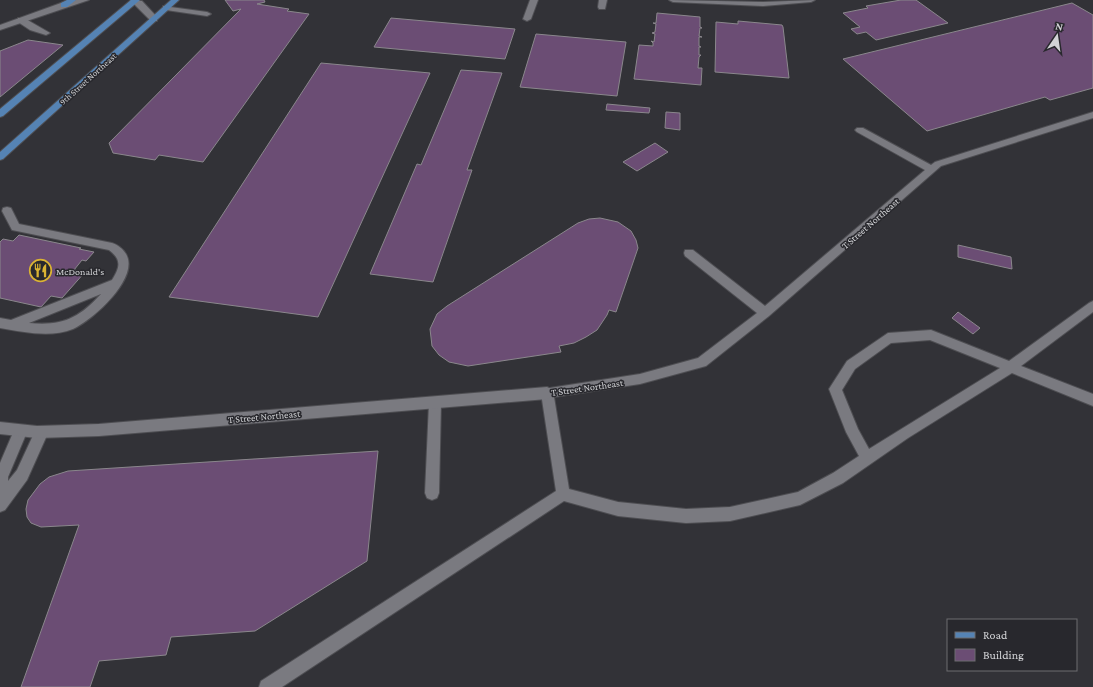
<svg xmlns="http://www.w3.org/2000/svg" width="1093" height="687" font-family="'Crimson Pro',serif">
	<rect width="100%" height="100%" fill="#323237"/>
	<path fill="#6b4d74" stroke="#8a878c" d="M 225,0 L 264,0 L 265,2 L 257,4 L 289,9 L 287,11 L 309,14 L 203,162 L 159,155 L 155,160 L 113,153 L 109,143 L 241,9 L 233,11 Z
		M 901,0 L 916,0 L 948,23 L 876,40 L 866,32 L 857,34 L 851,29 L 860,27 L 843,13 L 868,8 L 866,6 Z
		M 1072,3 L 1093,15 L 1093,88 L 1050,100 L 1045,97 L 927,131 L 843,59 Z
		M 657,13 L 700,17 L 700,27 L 702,28 L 700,28 L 699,36 L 702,37 L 699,37 L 699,46 L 701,47 L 699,47 L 699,55 L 701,55 L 699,57 L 698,68 L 702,68 L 701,85 L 634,79 L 639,45 L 653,46 L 653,43 L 651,41 L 654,42 L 655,34 L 652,33 L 655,32 L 656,24 L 653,23 L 656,23 Z
		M 391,18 L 515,29 L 505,59 L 374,47 Z
		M 738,21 L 782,25 L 783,27 L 789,78 L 715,72 L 716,22 L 738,24 Z
		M 536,34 L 626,42 L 617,96 L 520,87 Z
		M 28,40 L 63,45 L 0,97 L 0,51 Z
		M 321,63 L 430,73 L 318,317 L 169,297 Z
		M 461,70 L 502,73 L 467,170 L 472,170 L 433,282 L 370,274 L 417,164 L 421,165 Z
		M 607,104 L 650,108 L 649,113 L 606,110 Z
		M 666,112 L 680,113 L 680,130 L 665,128 Z
		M 655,143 L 668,152 L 637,171 L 623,162 Z
		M 600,218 L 618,222 L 631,231 L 636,240 L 638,248 L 616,312 L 609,310 L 607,315 L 597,330 L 586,337 L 574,343 L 559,346 L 561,352 L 468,366 L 449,362 L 439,355 L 432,346 L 430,329 L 437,314 L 447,306 L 578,223 L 589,219 Z
		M 19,235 L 81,248 L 79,249 L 94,252 L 86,261 L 82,260 L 74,270 L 85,272 L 62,298 L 51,296 L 41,307 L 0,298 L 0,242 L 3,239 L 13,241 Z
		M 958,245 L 1011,257 L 1012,269 L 958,257 Z
		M 958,312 L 980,328 L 973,334 L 952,318 Z
		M 378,451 L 367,561 L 255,631 L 171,637 L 166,655 L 99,661 L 90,687 L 21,687 L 79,525 L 41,527 L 31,523 L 27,517 L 26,509 L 28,500 L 40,484 L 49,477 L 68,471 Z"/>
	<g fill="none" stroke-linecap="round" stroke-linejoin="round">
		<defs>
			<path id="service" d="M 530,0 L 538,0 L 531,19 L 527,21 L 523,19 Z
				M 599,0 L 607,0 L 605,9 L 599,9 L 598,7 Z
				M 163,6 L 207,12 L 211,14 L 207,16 L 166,10 L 163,10 Z
				M 18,18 L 24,18 L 50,33 L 46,35 L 30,30 L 18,22 Z
				M 1093,112 L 1093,118 L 941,166 L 769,316 L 706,366 L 640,384 L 554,397 L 569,489 L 618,502 L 686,509 L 730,507 L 798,492 L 833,473 L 859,456 L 846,432 L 829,389 L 847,361 L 888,333 L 931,330 L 1009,361 L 1089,303 L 1093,301 L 1093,312 L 1021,366 L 1093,394 L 1093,406 L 1012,373 L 908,438 L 843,483 L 800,505 L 730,521 L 686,523 L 618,516 L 564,501 L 282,687 L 259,687 L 261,681 L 556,491 L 541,393 L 543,389 L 640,374 L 698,358 L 757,313 L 685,256 L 684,253 L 685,250 L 693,250 L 765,306 L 925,170 L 857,132 L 855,130 L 857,128 L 863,128 L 931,165 L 935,162 ZM 930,340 L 1000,368 L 869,449 L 858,429 L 842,390 L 855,369 L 891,343 Z
				M 7,207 L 11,208 L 19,224 L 112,243 C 118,245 123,249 126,254 C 140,278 93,320 73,329 C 50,338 24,332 0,328 L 0,318 L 11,320 L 112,280 C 120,267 122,260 109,250 L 12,230 L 2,211 L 3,208 ZM 101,294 C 78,319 62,326 29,323 Z
				M 435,397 L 440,399 L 441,403 L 439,493 L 437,498 L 432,500 L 427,498 L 425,493 L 429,403 L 430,399 Z
				M 20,426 L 25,428 L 27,432 L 8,477 L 8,481 L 17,470 L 36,429 L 41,427 L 46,429 L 48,433 L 27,480 L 5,510 L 0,512 L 0,463 L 15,428 Z"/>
			<path id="minor" d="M 76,0 L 89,0 L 0,30 L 0,25 L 61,3 Z
				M 130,0 L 142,1 L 157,17 L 157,21 L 151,21 Z
				M 669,0 L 763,2 L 815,0 L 811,2 L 763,6 L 673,2 Z
				M 547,387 L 551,389 L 553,393 L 551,397 L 547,399 L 99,436 L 37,438 L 0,434 L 0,422 L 37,426 L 99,424 Z"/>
			<path id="primary" d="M 67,0 L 76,0 L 67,7 L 61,7 L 61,3 Z
				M 131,0 L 140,0 L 3,116 L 0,117 L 0,109 Z
				M 171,0 L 179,0 L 3,159 L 0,160 L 0,152 Z"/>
		</defs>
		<use href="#service" stroke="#4e4e52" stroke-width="2"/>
		<use href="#minor" stroke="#4e4e52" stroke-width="2"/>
		<use href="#primary" stroke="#4e4e52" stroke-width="2"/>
		<use href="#service" fill="#7a7a80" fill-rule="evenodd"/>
		<use href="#minor" fill="#7a7a80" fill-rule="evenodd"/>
		<use href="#primary" fill="#5583b4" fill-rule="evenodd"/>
	</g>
	<defs>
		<symbol id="restaurant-ring" viewBox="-11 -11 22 22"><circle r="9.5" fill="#28282d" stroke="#dab333" stroke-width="1.5"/><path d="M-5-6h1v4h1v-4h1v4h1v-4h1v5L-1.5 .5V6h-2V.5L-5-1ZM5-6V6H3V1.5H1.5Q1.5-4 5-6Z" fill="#dab333"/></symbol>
	</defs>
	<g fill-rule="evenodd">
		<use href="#restaurant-ring" x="28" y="258" width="25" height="25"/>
	</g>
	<g text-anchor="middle" stroke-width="3" stroke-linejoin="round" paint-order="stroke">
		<g font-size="9" fill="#d2d3d6" stroke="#28282d">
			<text transform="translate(88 79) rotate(-42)" y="3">9th Street Northeast</text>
		</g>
		<g font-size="10" fill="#d2d3d6" stroke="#28282d">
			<text transform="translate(870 223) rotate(-41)" y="4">T Street Northeast</text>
			<text transform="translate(587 387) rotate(-8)" y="4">T Street Northeast</text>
			<text transform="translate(264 416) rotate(-5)" y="4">T Street Northeast</text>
		</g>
		<g font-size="10" fill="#d2d3d6" stroke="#28282d" text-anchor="start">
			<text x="56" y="275">McDonald's</text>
		</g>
	</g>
	<rect x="947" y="619" width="130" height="52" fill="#28282d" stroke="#6c6c71"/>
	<rect x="955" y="632" width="20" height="6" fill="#5583b4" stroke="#6c6c71"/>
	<text x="983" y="639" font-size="12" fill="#d2d3d6">Road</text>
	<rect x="955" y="649" width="20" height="12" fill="#6b4d74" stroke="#6c6c71"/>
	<text x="983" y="659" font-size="12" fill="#d2d3d6">Building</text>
	<g transform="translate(1057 36) rotate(13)" stroke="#28282d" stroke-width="3" paint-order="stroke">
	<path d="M0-3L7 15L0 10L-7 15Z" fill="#d2d3d6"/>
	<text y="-6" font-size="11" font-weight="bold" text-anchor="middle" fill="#d2d3d6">N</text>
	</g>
</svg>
